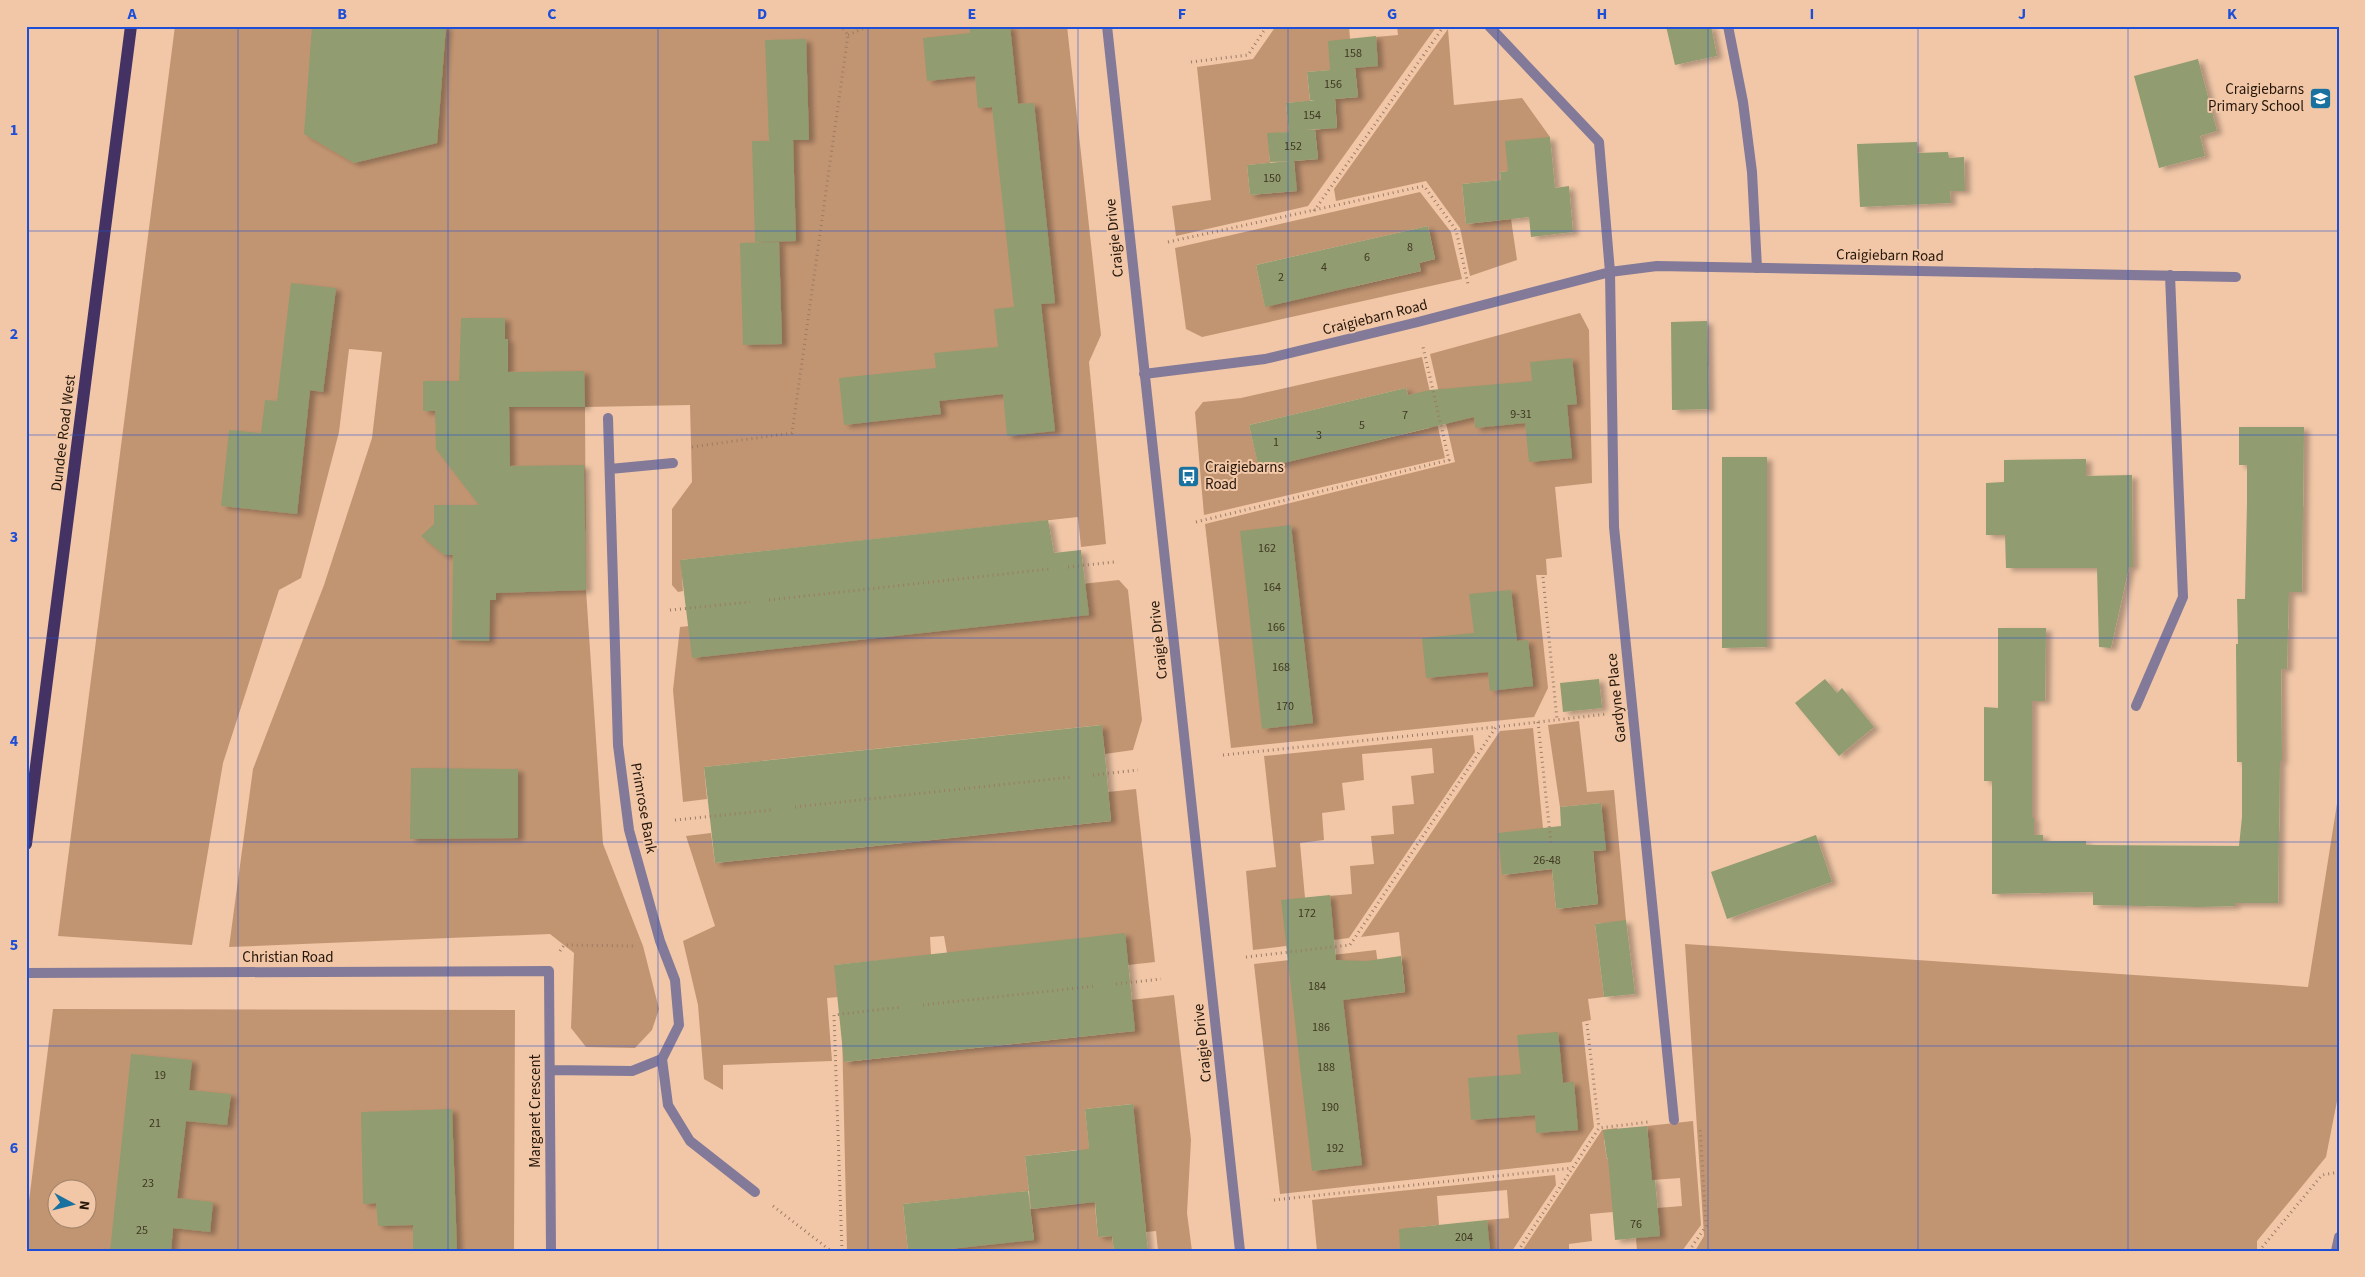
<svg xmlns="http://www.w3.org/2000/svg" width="2365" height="1277" font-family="'Source Sans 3',sans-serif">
	<defs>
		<filter id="shadow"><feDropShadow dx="5.5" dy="3" stdDeviation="2.5" flood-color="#0004"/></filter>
	</defs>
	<rect width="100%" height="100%" fill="#f1c7a7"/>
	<path fill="#c29572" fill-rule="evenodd" d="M 175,26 L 1067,26 L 1101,335 L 1089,362 L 1106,544 L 1081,547 L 1078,517 L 681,560 L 683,591 L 678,592 L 672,585 L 672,509 L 692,482 L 690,405 L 585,407 L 586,590 L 603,844 L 643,946 L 659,1009 L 652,1030 L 635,1048 L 586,1047 L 571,1028 L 574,953 L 550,934 L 229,947 L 253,769 L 324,585 L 372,438 L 382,352 L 349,349 L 339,432 L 301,578 L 279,590 L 223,763 L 192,945 L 58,936 Z
		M 1276,26 L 1349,26 L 1350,39 L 1330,70 L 1307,72 L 1310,101 L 1286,103 L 1289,132 L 1268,134 L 1270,163 L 1247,165 L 1250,195 L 1296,191 L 1294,161 L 1318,159 L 1315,130 L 1337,127 L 1335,99 L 1358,97 L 1355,68 L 1376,37 L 1398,35 L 1397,26 L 1437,26 L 1308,206 L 1176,236 L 1172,206 L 1211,200 L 1197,67 L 1253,59 Z
		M 1448,29 L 1454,105 L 1522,98 L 1550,137 L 1508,171 L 1500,172 L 1501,180 L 1462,184 L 1466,224 L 1511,219 L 1517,260 L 1470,276 L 1460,228 L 1426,181 L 1336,201 L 1334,189 Z
		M 1420,192 L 1451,232 L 1462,279 L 1202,337 L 1186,329 L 1175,248 ZM 1428,226 L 1435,259 L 1419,263 L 1421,271 L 1352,287 L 1349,279 L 1265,306 L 1256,265 Z
		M 1580,313 L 1589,330 L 1592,483 L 1555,487 L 1562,557 L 1546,559 L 1547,575 L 1536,575 L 1548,688 L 1534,717 L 1231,748 L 1205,524 L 1455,462 L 1430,354 Z
		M 1422,357 L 1445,458 L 1204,515 L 1195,412 L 1203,402 L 1241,398 ZM 1406,388 L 1408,395 L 1430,428 L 1259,468 L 1249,425 Z
		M 1119,580 L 1128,590 L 1142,720 L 1133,750 L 1105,754 L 1101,725 L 704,767 L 707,799 L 683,802 L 673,690 L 680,627 Z
		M 1579,721 L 1587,792 L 1614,790 L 1626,921 L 1595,924 L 1604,997 L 1588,999 L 1591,1020 L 1582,1022 L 1594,1127 L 1571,1162 L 1280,1194 L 1254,964 L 1376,950 L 1382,995 L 1405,992 L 1399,932 L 1361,937 L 1500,731 L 1533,728 L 1543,828 L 1502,875 L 1552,869 L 1556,909 L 1598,904 L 1593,851 L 1605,850 L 1601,803 L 1560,807 L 1548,725 Z
		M 1473,735 L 1475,752 L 1349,938 L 1253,950 L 1246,871 L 1276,867 L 1264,756 ZM 1432,748 L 1434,773 L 1411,776 L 1414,804 L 1392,806 L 1394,834 L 1371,836 L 1374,864 L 1350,866 L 1352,894 L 1305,898 L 1300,843 L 1324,840 L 1322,813 L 1345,810 L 1342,783 L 1364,780 L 1362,754 Z
		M 1136,789 L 1155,962 L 1128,965 L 947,953 L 944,936 L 930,937 L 931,955 L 835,965 L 838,997 L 827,998 L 832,1061 L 723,1065 L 723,1090 L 704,1079 L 698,1005 L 683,941 L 715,926 L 686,836 L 711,833 L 715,863 L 1111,821 L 1108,792 Z
		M 2339,791 L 2339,1091 L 2326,1157 L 2257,1241 L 2257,1251 L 1695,1251 L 1704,1236 L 1685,944 L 2308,987 Z
		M 1174,995 L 1191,1140 L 1187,1213 L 1192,1251 L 1158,1251 L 1156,1231 L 1146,1232 L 1132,1104 L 1085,1109 L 1091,1166 L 1077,1150 L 1025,1156 L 1029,1191 L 903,1204 L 908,1251 L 847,1251 L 842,1031 L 845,1062 L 1134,1031 L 1131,1000 Z
		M 53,1009 L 515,1010 L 514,1251 L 26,1251 L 26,1225 ZM 58,1190 L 88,1190 L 88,1220 L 58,1220 Z
		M 1693,1121 L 1701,1225 L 1682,1251 L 1637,1251 L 1636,1238 L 1657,1208 L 1682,1206 L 1680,1178 L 1611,1183 L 1613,1212 L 1590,1214 L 1592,1241 L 1569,1244 L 1569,1251 L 1522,1251 L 1602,1130 L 1617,1128 L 1618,1138 L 1604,1140 L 1607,1159 L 1649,1154 L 1647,1126 Z
		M 1555,1175 L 1556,1185 L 1512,1251 L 1479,1251 L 1487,1220 L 1509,1218 L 1507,1190 L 1437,1196 L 1439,1225 L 1418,1227 L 1420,1251 L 1317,1251 L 1312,1200 Z
		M 1093,1185 L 1098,1237 L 1112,1236 L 1114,1251 L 931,1251 L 1034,1239 L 1030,1209 L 1083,1203 Z"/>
	<path fill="#919c6f" filter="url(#shadow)" d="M 312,26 L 446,26 L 437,143 L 354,163 L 304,134 Z
		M 970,26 L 1010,26 L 1018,104 L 1016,104 L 1034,103 L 1055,303 L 1041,304 L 1055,431 L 1007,436 L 1003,394 L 939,401 L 941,414 L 844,425 L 839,378 L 936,368 L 934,353 L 998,347 L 994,309 L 1014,307 L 992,107 L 978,108 L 975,76 L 927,81 L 923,38 L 970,33 Z
		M 1666,26 L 1711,26 L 1717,56 L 1675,65 Z
		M 1376,36 L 1378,66 L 1355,68 L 1358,97 L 1335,99 L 1337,128 L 1305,130 L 1315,130 L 1318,159 L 1294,161 L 1297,191 L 1250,195 L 1247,165 L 1291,161 L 1270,162 L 1267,133 L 1289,132 L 1286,103 L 1316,100 L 1310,100 L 1307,72 L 1330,70 L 1328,41 Z
		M 806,39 L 809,140 L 793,140 L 796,241 L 755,242 L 752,141 L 769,141 L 765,40 Z
		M 2198,59 L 2217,131 L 2200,136 L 2205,156 L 2159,168 L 2134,76 Z
		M 1550,137 L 1555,188 L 1569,186 L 1573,232 L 1531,237 L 1529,217 L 1466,224 L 1462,184 L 1501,180 L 1500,172 L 1508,171 L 1505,141 Z
		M 1917,142 L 1917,153 L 1948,152 L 1949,158 L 1964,157 L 1965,191 L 1950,191 L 1951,203 L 1860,207 L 1857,144 Z
		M 1428,226 L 1435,259 L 1419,263 L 1421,271 L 1265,307 L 1256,265 Z
		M 779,242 L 782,344 L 743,345 L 740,243 Z
		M 291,283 L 336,288 L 323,392 L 310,390 L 297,514 L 221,506 L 229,430 L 261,433 L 265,400 L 277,401 Z
		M 461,318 L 505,318 L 505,339 L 508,339 L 508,372 L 584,371 L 585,407 L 509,407 L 510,466 L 584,465 L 586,590 L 496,593 L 496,600 L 490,600 L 489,641 L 452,640 L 453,555 L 444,555 L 421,536 L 434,524 L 434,505 L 479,505 L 436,449 L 435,411 L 423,411 L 423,381 L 459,381 Z
		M 1707,321 L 1709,409 L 1672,410 L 1671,322 Z
		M 1572,358 L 1577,404 L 1567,405 L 1572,458 L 1529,462 L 1525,423 L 1475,428 L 1474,417 L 1259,469 L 1249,425 L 1406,388 L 1408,395 L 1430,390 L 1532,381 L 1530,362 Z
		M 2239,427 L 2304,427 L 2302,592 L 2289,592 L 2287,669 L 2281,669 L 2282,761 L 2280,761 L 2278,903 L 2235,903 L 2235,906 L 2198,907 L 2093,905 L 2093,892 L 1992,894 L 1992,781 L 1984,781 L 1984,707 L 1998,708 L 1998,628 L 2046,628 L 2045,701 L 2032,701 L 2032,818 L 2034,818 L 2034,835 L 2043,835 L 2043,841 L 2086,841 L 2086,845 L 2239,846 L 2242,817 L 2242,762 L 2237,762 L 2236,644 L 2238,644 L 2237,599 L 2245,599 L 2247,502 L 2247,465 L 2239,465 Z
		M 1722,457 L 1767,457 L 1767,647 L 1722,648 Z
		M 2086,459 L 2086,476 L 2132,475 L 2133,567 L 2129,567 L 2111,648 L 2099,647 L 2097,568 L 2006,568 L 2005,535 L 1986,535 L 1986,483 L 2004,482 L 2004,460 Z
		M 1048,520 L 1054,553 L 1081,550 L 1089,615 L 692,658 L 680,560 Z
		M 1291,525 L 1313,723 L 1262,729 L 1240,531 Z
		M 1511,590 L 1517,641 L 1528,640 L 1533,686 L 1490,691 L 1488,672 L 1426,678 L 1422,638 L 1474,633 L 1469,594 Z
		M 1599,679 L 1602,708 L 1563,712 L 1560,683 Z
		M 1825,679 L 1837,693 L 1842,688 L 1874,727 L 1839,756 L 1795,703 Z
		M 1102,725 L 1111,821 L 715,863 L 704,767 Z
		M 411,768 L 518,769 L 518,838 L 410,839 Z
		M 1601,803 L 1606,850 L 1593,851 L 1598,904 L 1556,909 L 1552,869 L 1502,875 L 1498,833 L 1561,826 L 1560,807 Z
		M 1816,835 L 1832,882 L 1727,919 L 1711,872 Z
		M 1330,895 L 1336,960 L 1366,961 L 1401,956 L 1405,992 L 1343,1000 L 1362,1165 L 1312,1171 L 1281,900 Z
		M 1626,920 L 1635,994 L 1604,997 L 1595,924 Z
		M 1125,933 L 1135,1031 L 844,1062 L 834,965 Z
		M 1558,1032 L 1563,1083 L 1574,1082 L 1578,1130 L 1536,1133 L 1535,1115 L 1471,1120 L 1468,1078 L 1521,1074 L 1517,1035 Z
		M 131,1054 L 192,1060 L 189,1090 L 231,1094 L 227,1125 L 186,1121 L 177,1198 L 213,1202 L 210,1232 L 173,1228 L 171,1251 L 110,1251 Z
		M 1133,1104 L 1148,1251 L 1114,1251 L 1112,1236 L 1098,1237 L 1095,1202 L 1031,1209 L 1025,1156 L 1089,1149 L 1085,1109 Z
		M 452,1109 L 457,1251 L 413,1251 L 413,1225 L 378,1226 L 376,1203 L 363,1204 L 361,1112 Z
		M 1647,1126 L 1652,1180 L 1655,1180 L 1660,1236 L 1615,1240 L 1608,1158 L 1607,1159 L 1603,1130 Z
		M 1028,1191 L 1034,1240 L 931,1251 L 908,1251 L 903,1204 Z
		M 1487,1220 L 1490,1251 L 1400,1251 L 1399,1229 Z"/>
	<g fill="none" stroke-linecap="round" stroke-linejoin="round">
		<path stroke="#9b7c65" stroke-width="3" stroke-dasharray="1 4" stroke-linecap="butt" d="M 848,35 L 869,26
			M 1191,62 L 1248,55 L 1267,26
			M 1314,211 L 1444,26
			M 1168,242 L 1424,186 L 1456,230 L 1468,284
			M 692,447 L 792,433 L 848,35 L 841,26
			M 1196,522 L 1449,460 L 1423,347
			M 1068,567 L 1114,562
			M 1543,577 L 1557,720
			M 769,600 L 1049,569
			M 670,610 L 750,602
			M 1538,722 L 1551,843
			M 1223,755 L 1496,727
			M 1093,775 L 1138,770
			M 795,807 L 1072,777
			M 675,820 L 773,810
			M 560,951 L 564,945 L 636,946
			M 1246,957 L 1350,945 L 1496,727 L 1607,714
			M 1116,984 L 1161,979
			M 923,1005 L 1096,986
			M 1587,1024 L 1599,1128
			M 1274,1200 L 1572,1168
			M 773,1206 L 831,1251
			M 842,1251 L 834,1015 L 902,1007
			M 1080,1251 L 1095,1251
			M 1518,1251 L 1599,1128 L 1648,1122
			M 1689,1251 L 1706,1226 L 1700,1127
			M 2259,1251 L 2322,1175 L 2339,1172"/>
		<path stroke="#837998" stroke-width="10" d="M 1728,26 L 1743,102 L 1752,172 L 1757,268
			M 662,1059 L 668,1105 L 690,1141 L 755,1192
			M 2336,1251 L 2339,1237"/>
		<path stroke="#837998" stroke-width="10" d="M 1489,26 L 1599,142 L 1610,272 L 1614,527 L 1674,1120
			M 1144,374 L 1265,359 L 1418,322 L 1610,272 L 1657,266 L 2236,277
			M 610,469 L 673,463
			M 2136,706 L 2183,597 L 2170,275
			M 26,973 L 549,971 L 551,1251
			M 550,1070 L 632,1071 L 662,1059 L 679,1025 L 675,980 L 660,941 L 629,830 L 618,745 L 608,418"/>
		<path stroke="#837998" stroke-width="10" d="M 1107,26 L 1240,1251"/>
		<path stroke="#453265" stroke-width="12" d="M 26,844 L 131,26"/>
	</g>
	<path fill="none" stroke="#1d4ed8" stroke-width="1" stroke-opacity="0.55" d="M 238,26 L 238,1251M 448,26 L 448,1251M 658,26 L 658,1251M 868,26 L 868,1251M 1078,26 L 1078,1251M 1288,26 L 1288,1251M 1498,26 L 1498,1251M 1708,26 L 1708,1251M 1918,26 L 1918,1251M 2128,26 L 2128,1251M 26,231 L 2339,231M 26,435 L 2339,435M 26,638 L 2339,638M 26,842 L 2339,842M 26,1046 L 2339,1046"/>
	<defs>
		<symbol id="school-square" viewBox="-11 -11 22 22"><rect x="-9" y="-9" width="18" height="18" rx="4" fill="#1971a0" stroke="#f1c7a7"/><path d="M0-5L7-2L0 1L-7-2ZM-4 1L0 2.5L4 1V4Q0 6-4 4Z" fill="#fff"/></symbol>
		<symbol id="bus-square" viewBox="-11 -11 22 22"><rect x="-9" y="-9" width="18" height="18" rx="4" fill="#1971a0" stroke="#f1c7a7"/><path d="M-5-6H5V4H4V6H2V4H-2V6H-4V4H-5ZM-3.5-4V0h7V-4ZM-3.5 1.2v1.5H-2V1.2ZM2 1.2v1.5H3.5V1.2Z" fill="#fff"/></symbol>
	</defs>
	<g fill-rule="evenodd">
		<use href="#school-square" x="2308" y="86" width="25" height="25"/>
		<use href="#bus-square" x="1176" y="464" width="25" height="25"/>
	</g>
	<g text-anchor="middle" stroke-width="4" stroke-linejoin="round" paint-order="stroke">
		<g font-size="12" fill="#3f3722">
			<text x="1353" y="57">158</text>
			<text x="1333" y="88">156</text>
			<text x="1312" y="119">154</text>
			<text x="1293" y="150">152</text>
			<text x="1272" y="182">150</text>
			<text x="1410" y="251">8</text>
			<text x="1367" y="261">6</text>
			<text x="1324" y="271">4</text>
			<text x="1281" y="281">2</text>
			<text x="1521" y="418">9-31</text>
			<text x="1405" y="419">7</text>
			<text x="1362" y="429">5</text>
			<text x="1319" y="439">3</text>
			<text x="1276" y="446">1</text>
			<text x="1267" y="552">162</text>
			<text x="1272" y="591">164</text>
			<text x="1276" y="631">166</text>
			<text x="1281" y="671">168</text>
			<text x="1285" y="710">170</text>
			<text x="1547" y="864">26-48</text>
			<text x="1307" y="917">172</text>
			<text x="1317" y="990">184</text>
			<text x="1321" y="1031">186</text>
			<text x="1326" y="1071">188</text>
			<text x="160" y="1079">19</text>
			<text x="1330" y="1111">190</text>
			<text x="155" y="1127">21</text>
			<text x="1335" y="1152">192</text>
			<text x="148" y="1187">23</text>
			<text x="1636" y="1228">76</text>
			<text x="142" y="1234">25</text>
			<text x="1464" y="1241">204</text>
		</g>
		<g font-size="15" fill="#241509" stroke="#f1c7a7" text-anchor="end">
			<text x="2304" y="94">Craigiebarns<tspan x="2304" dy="17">Primary School</tspan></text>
			<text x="1205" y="472" text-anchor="start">Craigiebarns<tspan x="1205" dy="17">Road</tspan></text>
		</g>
		<g font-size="15" fill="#241509" stroke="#f1c7a7">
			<text transform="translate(1114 238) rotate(-96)" y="5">Craigie Drive</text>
			<text transform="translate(1890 255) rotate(1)" y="5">Craigiebarn Road</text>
			<text transform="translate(1375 317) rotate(-14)" y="5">Craigiebarn Road</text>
			<text transform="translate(63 433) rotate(-83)" y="5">Dundee Road West</text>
			<text transform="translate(1158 640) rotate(-96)" y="5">Craigie Drive</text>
			<text transform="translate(1616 698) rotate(-96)" y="5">Gardyne Place</text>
			<text transform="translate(644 808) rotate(80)" y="5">Primrose Bank</text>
			<text x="288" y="962">Christian Road</text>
			<text transform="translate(1202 1043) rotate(-96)" y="5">Craigie Drive</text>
			<text transform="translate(535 1111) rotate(-90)" y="5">Margaret Crescent</text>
		</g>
	</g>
	<rect width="2365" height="1277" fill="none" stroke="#f1c7a7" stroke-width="55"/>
	<g transform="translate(72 1204) rotate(97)"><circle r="24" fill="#f1c7a7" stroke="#9f8068"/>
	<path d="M0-4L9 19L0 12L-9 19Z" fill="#1971a0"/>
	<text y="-8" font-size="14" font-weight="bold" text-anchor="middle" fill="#241509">N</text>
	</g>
	<rect x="28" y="28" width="2310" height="1222" fill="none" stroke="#1d4ed8" stroke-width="2"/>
	<g font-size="16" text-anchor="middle" font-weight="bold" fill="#1d4ed8">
		<text x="132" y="19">A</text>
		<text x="342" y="19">B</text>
		<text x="552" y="19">C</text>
		<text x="762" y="19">D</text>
		<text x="972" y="19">E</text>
		<text x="1182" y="19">F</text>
		<text x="1392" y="19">G</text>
		<text x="1602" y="19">H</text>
		<text x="1812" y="19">I</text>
		<text x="2022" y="19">J</text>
		<text x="2232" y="19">K</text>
		<text x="14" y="135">1</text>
		<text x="14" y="339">2</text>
		<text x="14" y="542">3</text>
		<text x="14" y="746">4</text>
		<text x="14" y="950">5</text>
		<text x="14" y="1153">6</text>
	</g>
</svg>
